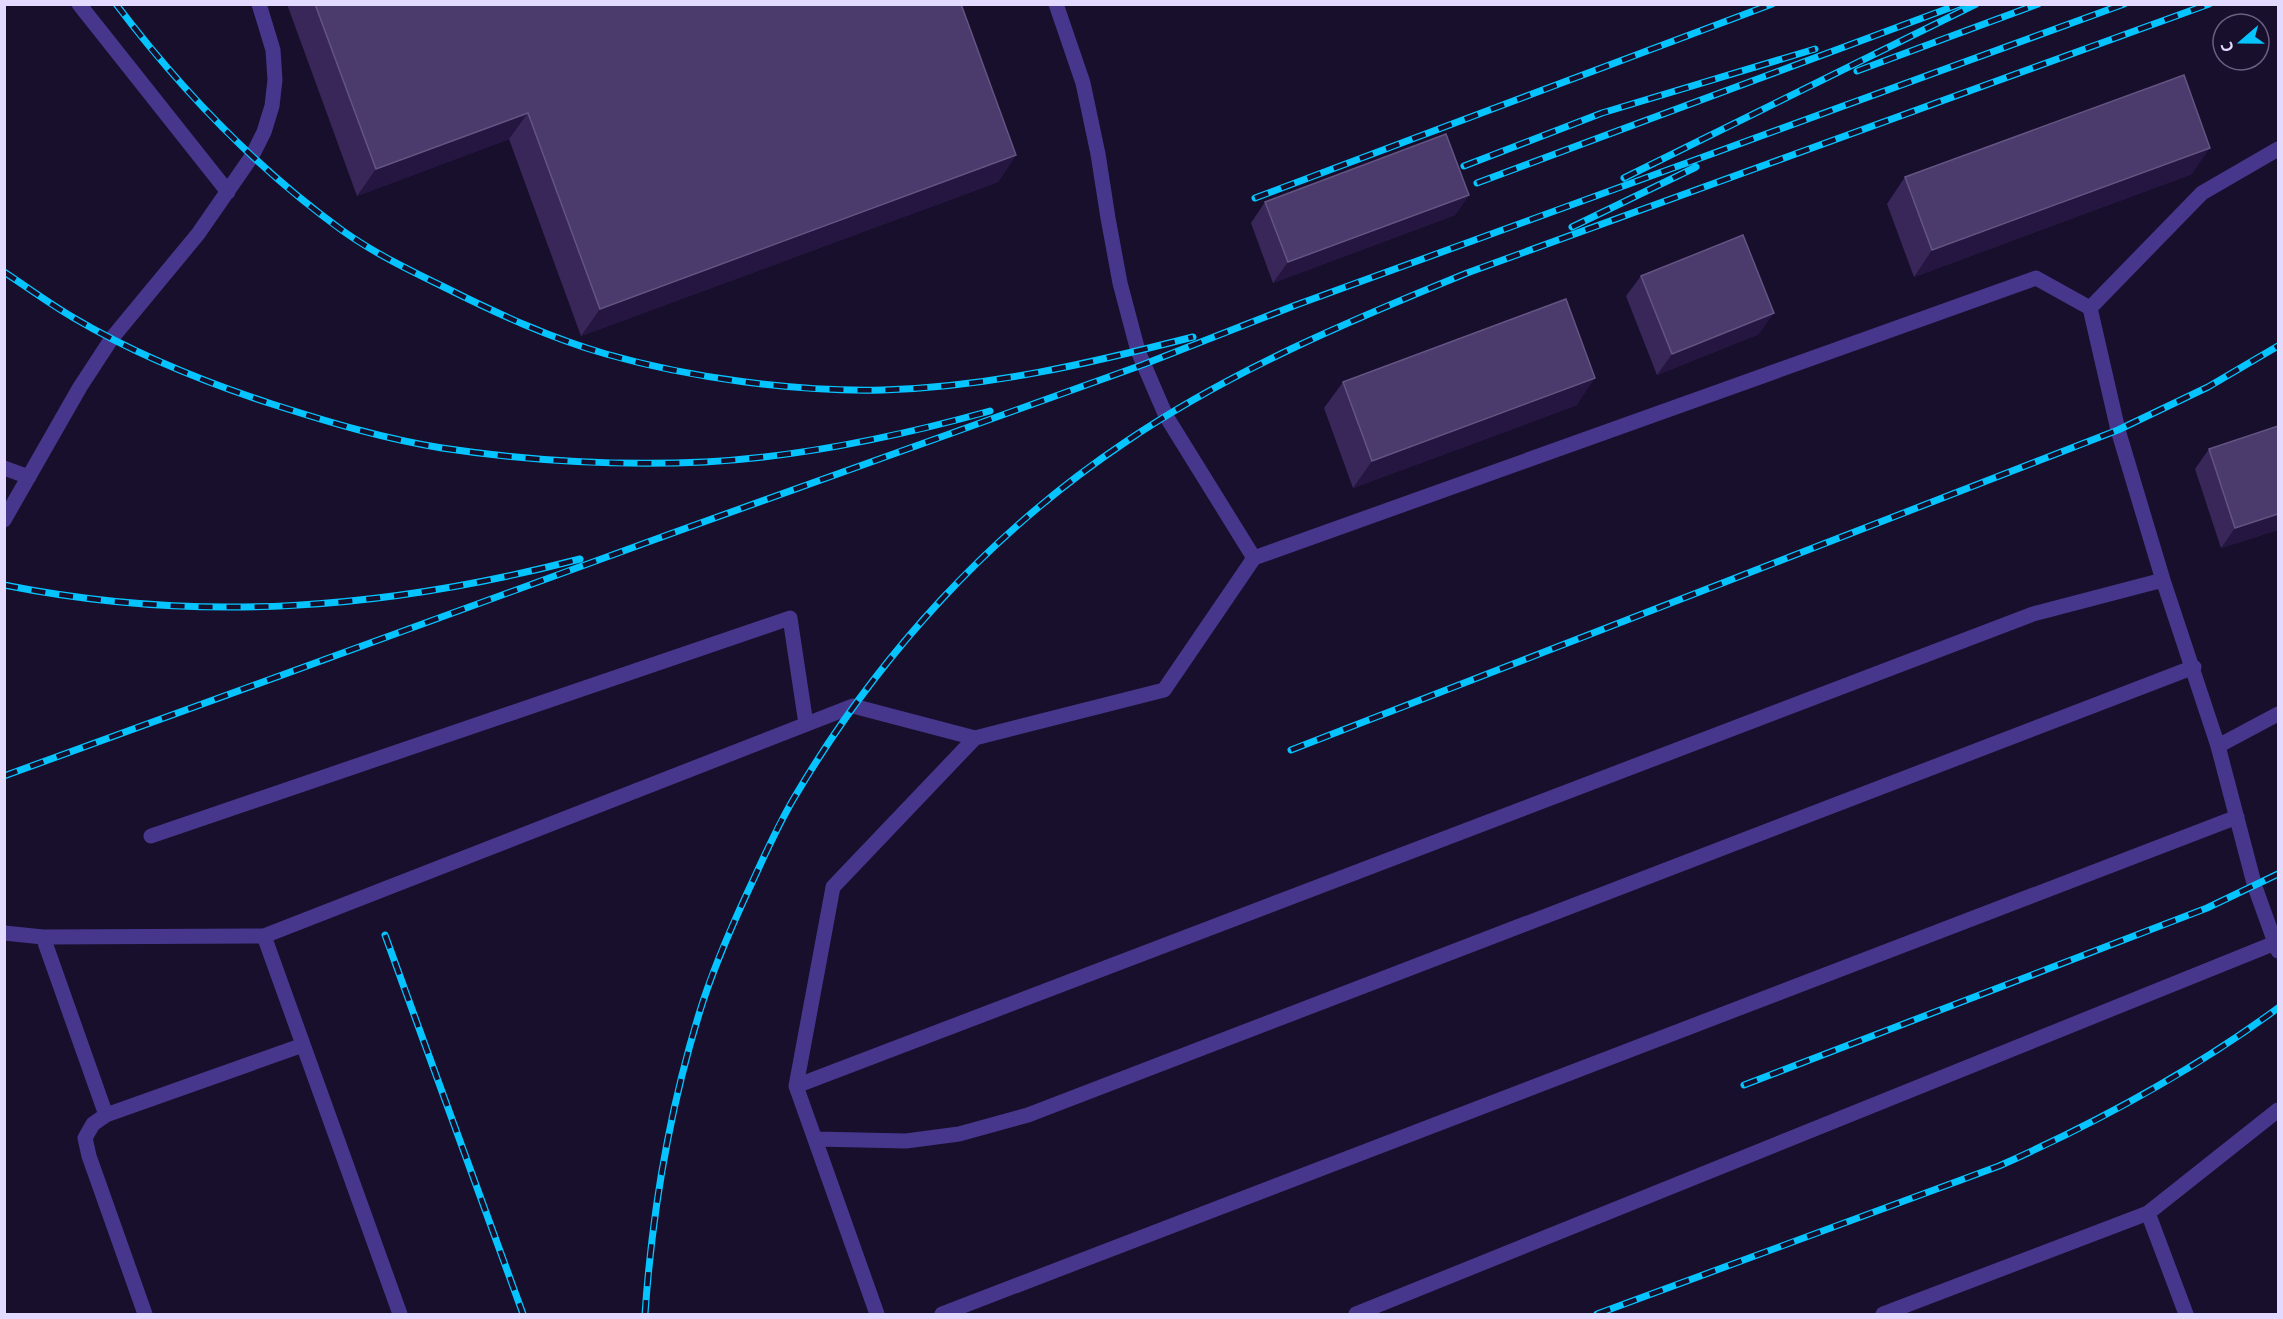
<svg xmlns="http://www.w3.org/2000/svg" width="2283" height="1319" font-family="'PT Sans',sans-serif">
	<rect width="100%" height="100%" fill="#180f2c"/>
	<g fill="none" stroke-linecap="round" stroke-linejoin="round">
		<path stroke="#46378d" stroke-width="15" d="M 79,4 L 228,192
			M 1056,4 L 1083,83 L 1098,154 L 1108,218 L 1120,283 L 1138,351 L 1166,416 L 1254,558
			M 2090,308 L 2202,193 L 2278,149
			M 4,468 L 29,477
			M 4,520 L 80,387 L 112,338 L 198,234 L 252,156 L 264,132 L 272,106 L 275,80 L 273,50 L 259,4
			M 2218,746 L 2278,714
			M 151,836 L 790,618 L 806,724
			M 4,933 L 43,937 L 264,936 L 853,706 L 975,738
			M 264,936 L 400,1314
			M 43,937 L 106,1115
			M 796,1086 L 2033,614 L 2163,580
			M 815,1139 L 906,1141 L 959,1134 L 1028,1115 L 2194,667
			M 145,1314 L 89,1156 L 85,1138 L 93,1124 L 106,1115 L 303,1045
			M 877,1314 L 796,1086 L 833,887 L 975,738 L 1164,690 L 1254,558 L 2036,278 L 2090,308 L 2118,430 L 2163,580 L 2218,746 L 2255,887 L 2278,951
			M 942,1314 L 2237,817
			M 1356,1314 L 2275,943
			M 1883,1314 L 2148,1213
			M 2186,1314 L 2148,1213 L 2278,1110"/>
		<defs>
			<path id="rail" d="M 116,4 C 181,90 256,168 343,231 C 374,253 409,270 444,287 C 496,313 550,338 606,354 C 691,378 795,392 883,390 C 989,387 1091,363 1193,337
				M 1857,71 L 2038,4
				M 1464,166 L 1602,113 L 1815,49
				M 1624,178 L 1976,4
				M 1477,183 L 1960,4
				M 1255,198 L 1772,4
				M 1572,227 L 1696,167
				M 4,272 C 27,287 50,304 74,318 C 135,354 204,382 272,404 C 328,422 385,439 442,448 C 529,461 618,466 705,462 C 799,457 900,436 990,411
				M 4,585 C 201,624 387,609 580,559
				M 1291,750 L 2118,430 L 2208,387 L 2278,346
				M 4,776 L 681,530 L 1142,365 L 1296,305 L 2124,4
				M 385,935 L 523,1314
				M 1744,1085 L 2207,908 L 2278,874
				M 645,1314 C 652,1213 669,1112 699,1014 C 712,971 730,930 749,889 C 764,857 778,824 797,793 C 879,655 990,533 1124,443 C 1230,371 1349,321 1467,273 L 2209,4
				M 1597,1314 L 1999,1166 C 2098,1122 2191,1072 2278,1008"/>
		</defs>
		<use href="#rail" stroke="#06c4ff" stroke-width="7"/>
		<use href="#rail" stroke="#180f2c" stroke-width="4.5" stroke-dasharray="14" stroke-linecap="butt"/>
	</g>
	<path fill="#39275a" d="M 287,4 L 961,4 L 1016,155 L 998,182 L 581,336 L 509,139 L 357,196 Z
		M 2192,174 L 1914,277 L 1887,204 L 1905,177 Z
		M 1469,195 L 1455,215 L 1273,283 L 1251,223 L 1265,202 Z
		M 1641,276 L 1759,334 L 1657,375 L 1626,296 Z
		M 1343,382 L 1577,405 L 1353,488 L 1324,408 Z
		M 2209,449 L 2278,530 L 2221,548 L 2195,469 Z"/>
	<path fill="#241640" d="M 528,113 L 509,139 L 357,196 L 376,169 Z
		M 2210,148 L 2192,174 L 1914,277 L 1932,250 Z
		M 1016,155 L 998,182 L 581,336 L 600,309 Z
		M 1469,195 L 1455,215 L 1273,283 L 1288,262 Z
		M 1774,313 L 1759,334 L 1657,375 L 1672,354 Z
		M 1595,378 L 1577,405 L 1353,488 L 1372,461 Z
		M 2278,514 L 2278,530 L 2221,548 L 2235,528 Z"/>
	<path fill="#4b3b6c" stroke="#635483" stroke-width="1.5" d="M 315,4 L 961,4 L 1016,155 L 600,309 L 528,113 L 376,169 Z
		M 2184,75 L 2210,148 L 1932,250 L 1905,177 Z
		M 1446,134 L 1469,195 L 1288,262 L 1265,202 Z
		M 1743,235 L 1774,313 L 1672,354 L 1641,276 Z
		M 1566,299 L 1595,378 L 1372,461 L 1343,382 Z
		M 2278,426 L 2278,514 L 2235,528 L 2209,449 Z"/>
	<rect width="2283" height="1319" fill="none" stroke="#e3daff" stroke-width="12"/>
	<g transform="translate(2241 42) rotate(250)"><circle r="28" fill="#180f2c" stroke="#696080" stroke-width="1.5"/>
	<path d="M0-4.5L10 22L0 15L-10 22Z" fill="#06c4ff"/>
	<text y="-9" font-size="16" font-weight="bold" text-anchor="middle" fill="#e3daff">С</text>
	</g>
</svg>
